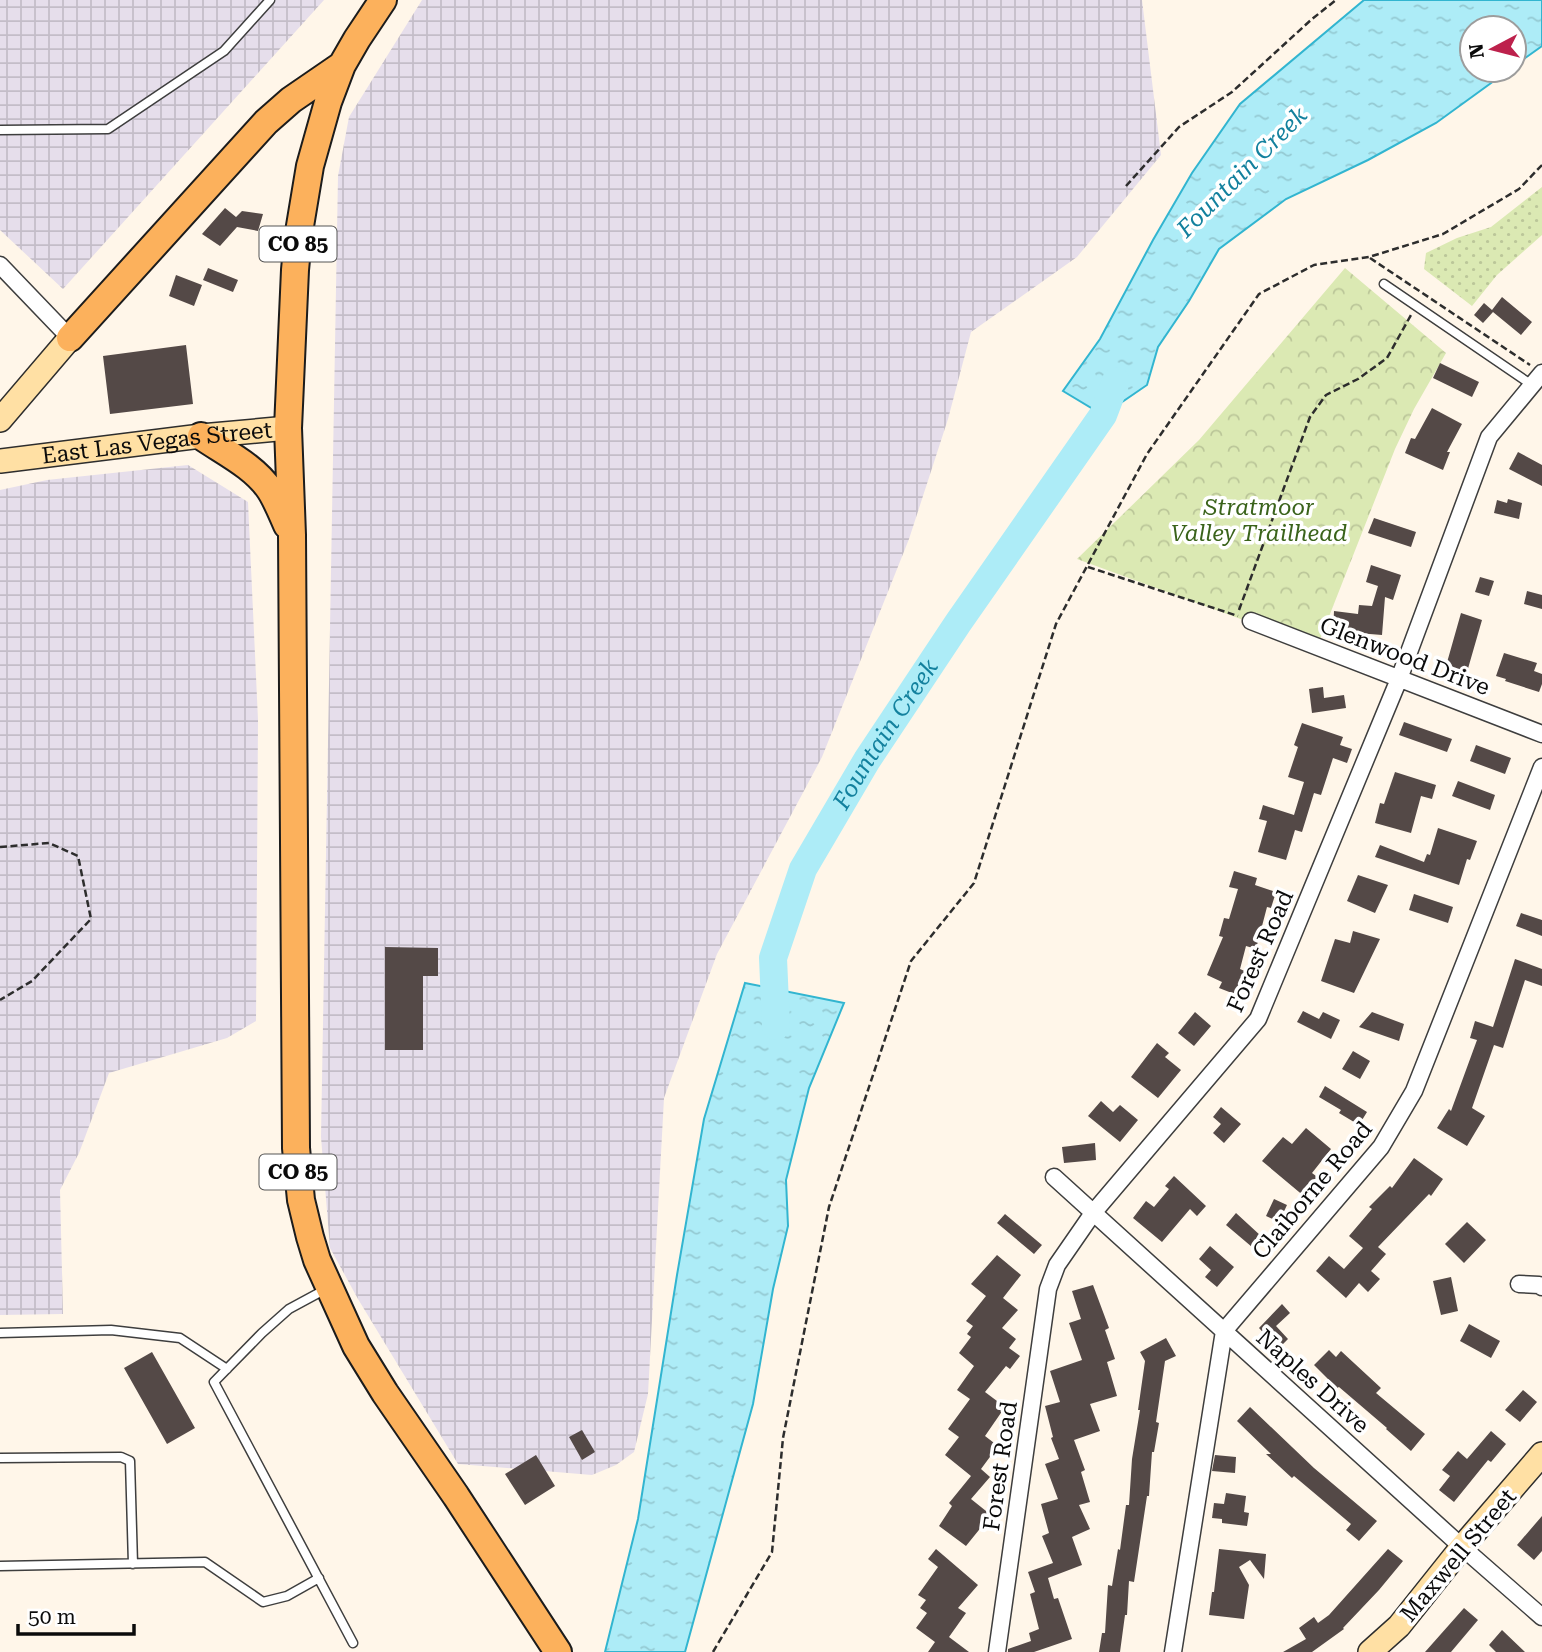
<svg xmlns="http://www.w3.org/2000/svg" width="1542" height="1652" font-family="'Roboto Serif',serif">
	<defs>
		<pattern id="industrial-grid" width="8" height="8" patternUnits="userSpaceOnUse" patternTransform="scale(1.75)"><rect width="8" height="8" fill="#e6deeb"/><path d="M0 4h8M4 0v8" fill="none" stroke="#c4bdc8"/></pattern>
		<pattern id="grass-dots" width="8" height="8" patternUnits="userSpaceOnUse" patternTransform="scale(1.75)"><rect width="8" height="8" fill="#dbe9b3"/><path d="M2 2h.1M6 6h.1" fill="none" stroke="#bbc699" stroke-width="1.8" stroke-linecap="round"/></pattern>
		<pattern id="park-crowns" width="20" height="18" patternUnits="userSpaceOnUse" patternTransform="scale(1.75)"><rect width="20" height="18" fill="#dbe9b3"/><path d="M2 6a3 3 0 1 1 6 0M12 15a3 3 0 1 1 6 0" fill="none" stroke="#bbc699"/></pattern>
		<pattern id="water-ripples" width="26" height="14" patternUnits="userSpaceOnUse" patternTransform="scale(1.75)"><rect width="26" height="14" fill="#adecf7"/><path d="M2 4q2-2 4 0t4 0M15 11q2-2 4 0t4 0" fill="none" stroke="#94c9d2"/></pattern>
	</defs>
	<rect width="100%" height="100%" fill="#fff6e9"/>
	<path fill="url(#industrial-grid)" d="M 0,0 L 324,0 L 63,289 L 0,230 Z
		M 422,0 L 1142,0 L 1161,155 L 1077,257 L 971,332 L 948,419 L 909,539 L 822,757 L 717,954 L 664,1098 L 648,1394 L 634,1452 L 616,1465 L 592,1475 L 458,1464 L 358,1299 L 330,1248 L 321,1137 L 338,176 L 349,117 Z
		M 188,465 L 248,502 L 258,720 L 256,1021 L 227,1038 L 109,1073 L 79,1153 L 60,1190 L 63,1314 L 0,1315 L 0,490 L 47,480 Z"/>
	<path fill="url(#grass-dots)" d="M 1542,187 L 1542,235 L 1497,275 L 1472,306 L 1424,269 L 1426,253 L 1457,238 L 1491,227 Z"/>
	<path fill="url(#park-crowns)" d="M 1345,268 L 1446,353 L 1414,409 L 1395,449 L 1317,647 L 1077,559 L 1199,440 Z"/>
	<path fill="url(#water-ripples)" stroke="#32b5d0" stroke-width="2" d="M 1364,0 L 1542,0 L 1542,46 L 1514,66 L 1514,28 L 1472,28 L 1472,70 L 1509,70 L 1436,123 L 1368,160 L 1286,199 L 1219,249 L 1189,301 L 1158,347 L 1147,385 L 1103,415 L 1063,391 L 1100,339 L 1153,240 L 1192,173 L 1240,104 Z
		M 745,983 L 844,1003 L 809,1088 L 786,1180 L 788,1226 L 773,1289 L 753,1404 L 685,1652 L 605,1652 L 638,1519 L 677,1275 L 704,1119 Z"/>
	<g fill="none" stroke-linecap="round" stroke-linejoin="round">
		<path stroke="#adecf7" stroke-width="28" id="s1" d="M 776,1026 L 773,958 L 803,869 L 867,760 L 958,623 L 1103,415 L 1116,381"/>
	</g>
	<path fill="#544947" d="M 225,208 L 236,217 L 242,211 L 263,214 L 258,231 L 237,227 L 220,246 L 202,234 Z
		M 208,268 L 238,280 L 233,292 L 203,280 Z
		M 176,275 L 202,285 L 194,306 L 169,296 Z
		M 1502,297 L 1532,322 L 1521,335 L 1493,312 L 1483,323 L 1474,315 L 1484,303 L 1492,310 Z
		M 186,345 L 193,404 L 110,414 L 103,356 Z
		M 1440,363 L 1479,382 L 1472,397 L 1433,378 Z
		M 1432,408 L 1462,424 L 1447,452 L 1450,452 L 1443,470 L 1405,453 L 1411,438 L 1415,439 Z
		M 1518,452 L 1542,465 L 1542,486 L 1509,469 Z
		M 1508,499 L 1522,503 L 1519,519 L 1494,513 L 1497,500 L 1507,503 Z
		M 1374,518 L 1416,532 L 1411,547 L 1368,533 Z
		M 1371,565 L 1401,575 L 1393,600 L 1385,597 L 1382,635 L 1333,631 L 1334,611 L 1358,614 L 1359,605 L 1372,606 L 1378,586 L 1366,582 Z
		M 1480,577 L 1494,581 L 1489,596 L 1475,592 Z
		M 1527,591 L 1542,595 L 1542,609 L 1524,604 Z
		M 1461,613 L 1482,620 L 1467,672 L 1446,666 Z
		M 1504,653 L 1537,663 L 1534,671 L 1542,674 L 1542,684 L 1539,692 L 1505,681 L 1506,679 L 1496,676 Z
		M 1323,687 L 1324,698 L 1344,695 L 1346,708 L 1312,713 L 1309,689 Z
		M 1404,722 L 1452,739 L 1447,752 L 1399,735 Z
		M 1302,723 L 1343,737 L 1340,745 L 1352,749 L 1347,763 L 1333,758 L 1321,795 L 1314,793 L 1302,832 L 1295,830 L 1286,860 L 1258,852 L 1267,821 L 1259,819 L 1263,805 L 1294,815 L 1304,782 L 1288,777 L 1298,747 L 1294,745 Z
		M 1476,745 L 1511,758 L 1505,774 L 1470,761 Z
		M 1395,772 L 1436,785 L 1432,799 L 1421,796 L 1411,833 L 1375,823 L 1380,803 L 1384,804 Z
		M 1458,781 L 1495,795 L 1490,810 L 1452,796 Z
		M 1438,828 L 1477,841 L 1470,860 L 1467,859 L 1459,885 L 1375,857 L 1380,845 L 1424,862 L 1427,854 L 1430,855 Z
		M 1234,871 L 1257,878 L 1255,885 L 1276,892 L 1271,908 L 1267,907 L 1256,949 L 1246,946 L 1240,969 L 1247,972 L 1237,995 L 1219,988 L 1222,982 L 1207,975 L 1223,937 L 1219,936 L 1224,918 L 1229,919 L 1238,889 L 1229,887 Z
		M 1358,875 L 1388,885 L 1375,913 L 1347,901 Z
		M 1414,894 L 1453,907 L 1448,923 L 1409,910 Z
		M 1521,913 L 1542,920 L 1542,936 L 1516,926 Z
		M 1353,931 L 1380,939 L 1354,993 L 1321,981 L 1335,939 L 1350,943 Z
		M 385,947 L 438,948 L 438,976 L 423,976 L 423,1050 L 385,1050 Z
		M 1515,959 L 1542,969 L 1542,986 L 1525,980 L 1503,1048 L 1494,1045 L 1472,1108 L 1485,1116 L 1467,1146 L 1437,1128 L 1449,1109 L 1451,1111 L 1477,1040 L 1470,1038 L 1475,1021 L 1493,1027 Z
		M 1303,1011 L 1319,1019 L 1323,1012 L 1340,1020 L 1331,1039 L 1297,1022 Z
		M 1195,1012 L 1211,1026 L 1194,1046 L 1178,1033 Z
		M 1372,1012 L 1404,1024 L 1399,1041 L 1359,1027 Z
		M 1157,1043 L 1169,1053 L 1165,1057 L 1181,1070 L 1158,1098 L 1131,1077 Z
		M 1353,1051 L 1370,1061 L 1360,1079 L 1342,1069 Z
		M 1325,1086 L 1367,1112 L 1359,1125 L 1339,1113 L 1341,1110 L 1319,1097 Z
		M 1101,1101 L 1113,1112 L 1120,1105 L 1138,1120 L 1120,1142 L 1088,1116 Z
		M 1221,1107 L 1241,1124 L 1224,1143 L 1213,1133 L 1221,1124 L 1213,1117 Z
		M 1306,1128 L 1331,1149 L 1312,1173 L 1320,1179 L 1305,1197 L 1262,1161 L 1283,1137 L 1292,1144 Z
		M 1095,1143 L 1096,1160 L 1064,1163 L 1062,1147 Z
		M 1414,1158 L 1443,1179 L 1431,1196 L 1429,1194 L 1378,1247 L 1386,1254 L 1371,1271 L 1380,1279 L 1368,1292 L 1359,1283 L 1346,1298 L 1316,1271 L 1329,1256 L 1344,1269 L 1363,1248 L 1349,1236 L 1372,1209 L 1369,1207 L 1390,1186 L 1392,1188 Z
		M 1174,1176 L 1206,1206 L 1197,1216 L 1190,1209 L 1162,1242 L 1133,1218 L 1146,1201 L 1154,1207 L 1169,1189 L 1165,1186 Z
		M 1274,1199 L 1287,1205 L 1279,1222 L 1266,1216 Z
		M 1236,1213 L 1261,1236 L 1252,1247 L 1226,1225 Z
		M 1005,1214 L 1042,1245 L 1034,1254 L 997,1223 Z
		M 1467,1222 L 1486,1240 L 1464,1263 L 1445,1244 Z
		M 1210,1246 L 1234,1267 L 1217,1287 L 1205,1277 L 1211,1270 L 1199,1259 Z
		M 997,1255 L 1021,1275 L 1003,1298 L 1018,1310 L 1002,1328 L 1016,1339 L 1009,1348 L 1020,1356 L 1010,1369 L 1006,1366 L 985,1392 L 1005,1407 L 985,1436 L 998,1446 L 981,1469 L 990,1477 L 971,1499 L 991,1515 L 966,1546 L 939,1526 L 952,1506 L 949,1503 L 971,1476 L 945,1455 L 959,1437 L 948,1429 L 970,1399 L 957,1390 L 974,1366 L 959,1353 L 971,1337 L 967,1334 L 973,1326 L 966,1321 L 986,1296 L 971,1284 Z
		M 1451,1277 L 1458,1311 L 1441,1315 L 1433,1281 Z
		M 1093,1285 L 1109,1328 L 1105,1330 L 1115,1359 L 1107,1362 L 1117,1396 L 1090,1404 L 1100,1431 L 1074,1440 L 1085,1470 L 1081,1472 L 1090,1502 L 1079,1505 L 1090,1529 L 1072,1537 L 1082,1565 L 1048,1578 L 1054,1599 L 1058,1598 L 1072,1639 L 1034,1652 L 1008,1652 L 1008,1649 L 1031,1641 L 1029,1633 L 1039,1629 L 1030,1594 L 1035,1592 L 1028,1572 L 1053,1563 L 1042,1536 L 1049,1533 L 1041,1504 L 1058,1499 L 1045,1464 L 1059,1459 L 1051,1438 L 1053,1437 L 1045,1406 L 1060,1402 L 1050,1371 L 1082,1360 L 1069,1323 L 1081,1319 L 1072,1291 Z
		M 1282,1304 L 1290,1313 L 1276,1326 L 1288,1339 L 1278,1349 L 1259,1328 Z
		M 1469,1324 L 1500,1341 L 1491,1358 L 1460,1341 Z
		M 1166,1338 L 1176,1356 L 1165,1361 L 1156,1422 L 1159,1423 L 1154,1452 L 1152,1452 L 1149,1496 L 1147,1496 L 1134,1582 L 1129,1581 L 1127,1615 L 1125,1615 L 1120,1652 L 1099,1652 L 1102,1633 L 1105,1633 L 1108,1585 L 1112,1586 L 1118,1549 L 1120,1550 L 1126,1505 L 1129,1505 L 1132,1459 L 1140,1410 L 1138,1410 L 1145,1361 L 1140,1352 Z
		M 1329,1350 L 1336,1357 L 1341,1351 L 1381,1388 L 1376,1393 L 1425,1434 L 1411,1451 L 1386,1429 L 1387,1428 L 1339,1387 L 1337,1388 L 1314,1365 Z
		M 152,1352 L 195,1428 L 167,1444 L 124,1368 Z
		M 1523,1390 L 1537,1402 L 1520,1422 L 1505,1410 Z
		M 1250,1407 L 1314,1468 L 1377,1521 L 1359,1541 L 1346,1530 L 1351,1524 L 1294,1476 L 1292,1478 L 1266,1454 L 1271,1454 L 1237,1421 Z
		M 582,1430 L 595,1452 L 582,1460 L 569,1437 Z
		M 1491,1431 L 1506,1444 L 1491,1462 L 1488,1460 L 1454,1502 L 1439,1490 L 1450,1476 L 1442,1470 L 1458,1451 L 1467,1459 Z
		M 536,1455 L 555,1486 L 525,1505 L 505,1474 Z
		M 1215,1455 L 1236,1457 L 1235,1473 L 1212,1471 Z
		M 1226,1493 L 1246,1496 L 1244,1512 L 1249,1513 L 1247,1526 L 1222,1523 L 1222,1519 L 1212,1518 L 1214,1503 L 1224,1504 Z
		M 1542,1516 L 1542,1551 L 1534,1560 L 1517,1545 Z
		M 936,1549 L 978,1585 L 958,1608 L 966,1613 L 949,1637 L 969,1652 L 928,1652 L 935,1642 L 916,1628 L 927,1613 L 920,1608 L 926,1600 L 918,1595 L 938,1567 L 928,1559 Z
		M 1219,1549 L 1266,1554 L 1264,1579 L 1250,1560 L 1239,1567 L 1249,1585 L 1244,1619 L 1209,1615 L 1212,1592 L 1214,1592 Z
		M 1388,1549 L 1403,1561 L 1379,1590 L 1343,1628 L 1344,1629 L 1312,1652 L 1283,1652 L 1306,1639 L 1299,1628 L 1314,1617 L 1318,1623 L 1329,1615 Z
		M 1464,1608 L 1478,1620 L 1451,1652 L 1425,1652 Z
		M 1502,1630 L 1525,1652 L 1496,1652 L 1489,1645 Z"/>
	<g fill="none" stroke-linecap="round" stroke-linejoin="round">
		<defs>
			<path id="lane" d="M 0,130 L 108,129 L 224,51 L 270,0
				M 1384,284 L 1532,385
				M 326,1289 L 289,1309 L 262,1333 L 214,1382 L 353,1643
				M 0,1333 L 111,1330 L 180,1338 L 227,1369
				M 0,1458 L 121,1457 L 130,1461 L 133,1564
				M 0,1566 L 205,1562 L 263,1602 L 287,1596 L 319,1578"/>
			<path id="street" d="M 0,265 L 70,338
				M 1251,621 L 1542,734
				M 1054,1177 L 1462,1547 L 1542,1617
				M 1519,1284 L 1539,1285 L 1542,1287
				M 997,1652 L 1048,1289 L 1057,1265 L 1093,1213 L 1258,1019 L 1399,679 L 1489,437 L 1542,373
				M 1173,1652 L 1224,1331 L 1381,1147 L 1414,1091 L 1542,767"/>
			<g id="secondary">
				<path d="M 0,420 L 70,338"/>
				<path id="s2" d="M 0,461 L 201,436 L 288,428"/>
				<path d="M 1370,1652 L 1399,1626 L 1462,1547 L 1542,1454"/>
			</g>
			<path id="primary" d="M 383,0 L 357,39 L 342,65 L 328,102 L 310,166 L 298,238 L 295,270 L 288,428 L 292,535 L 296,1148 L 301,1200 L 310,1237 L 317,1260 L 356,1346 L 385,1393 L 456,1496 L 558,1652
				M 70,338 L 266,122 L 291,100 L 342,65
				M 201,436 C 224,452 254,466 270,490 C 277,501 282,514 287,525"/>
		</defs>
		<use href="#lane" stroke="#3e3e3e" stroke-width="11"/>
		<use href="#street" stroke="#3e3e3e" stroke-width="19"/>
		<use href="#secondary" stroke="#2d2d2d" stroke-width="26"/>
		<use href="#primary" stroke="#1c1c1c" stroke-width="30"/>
		<path stroke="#2d2d2d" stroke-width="2.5" stroke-dasharray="7 3.5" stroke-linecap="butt" d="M 1126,186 L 1179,127 L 1232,92 L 1312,19 L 1336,0
			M 1370,258 L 1530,365
			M 1088,567 L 1238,616
			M 1239,610 L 1310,417 L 1326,395 L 1358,379 L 1387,358 L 1411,315
			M 0,847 L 49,843 L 78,856 L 91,919 L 32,981 L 0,1000
			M 713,1652 L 772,1552 L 783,1438 L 829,1207 L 911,961 L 974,883 L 1056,624 L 1147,454 L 1259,294 L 1314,265 L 1369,257 L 1443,234 L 1519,189 L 1542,165"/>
		<use href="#lane" stroke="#fff" stroke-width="8"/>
		<use href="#street" stroke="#fff" stroke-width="16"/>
		<use href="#secondary" stroke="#ffe0a4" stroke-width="23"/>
		<use href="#primary" stroke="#fcb15c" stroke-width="26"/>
	</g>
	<g text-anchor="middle" stroke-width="7" stroke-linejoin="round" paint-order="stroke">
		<g fill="#fff" stroke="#545454" stroke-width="2">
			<rect x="259.5" y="226.5" width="77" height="35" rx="5"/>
			<rect x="259.5" y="1154.5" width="77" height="35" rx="5"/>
		</g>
		<g font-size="21" font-weight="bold" fill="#0b0b0b">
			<text x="298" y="251">CO 85</text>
			<text x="298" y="1179">CO 85</text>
		</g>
		<g font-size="23" fill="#0b0b0b" stroke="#fff">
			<text dy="8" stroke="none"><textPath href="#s2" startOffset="158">East Las Vegas Street</textPath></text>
			<text transform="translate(1405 656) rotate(21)" y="8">Glenwood Drive</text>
			<text transform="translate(1260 951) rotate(-66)" y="8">Forest Road</text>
			<text transform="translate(1312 1190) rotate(-50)" y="8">Claiborne Road</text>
			<text transform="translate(1313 1381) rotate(42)" y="8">Naples Drive</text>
			<text transform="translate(1000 1466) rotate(-82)" y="8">Forest Road</text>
			<text transform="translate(1458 1555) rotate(-50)" y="8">Maxwell Street</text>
		</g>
		<g font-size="23" font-style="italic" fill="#3a631b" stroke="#fff">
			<text x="1259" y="515">Stratmoor<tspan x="1259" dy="26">Valley Trailhead</tspan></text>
		</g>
		<g font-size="24" font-style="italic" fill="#13819e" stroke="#fff">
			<text transform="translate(1242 172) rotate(-45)" y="8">Fountain Creek</text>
			<text dy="8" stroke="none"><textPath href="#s1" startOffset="320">Fountain Creek</textPath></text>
		</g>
	</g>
	<g transform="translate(1493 49) rotate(263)"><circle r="33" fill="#ffffff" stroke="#9d9d9d" stroke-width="2"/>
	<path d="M0-5L12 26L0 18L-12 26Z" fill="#bd214c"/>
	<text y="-10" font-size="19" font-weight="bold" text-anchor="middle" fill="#0b0b0b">N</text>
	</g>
	<path d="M18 1624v10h116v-10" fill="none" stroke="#0b0b0b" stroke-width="3.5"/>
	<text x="28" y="1624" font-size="21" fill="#0b0b0b" stroke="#ffffff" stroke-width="5" paint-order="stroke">50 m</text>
</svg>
